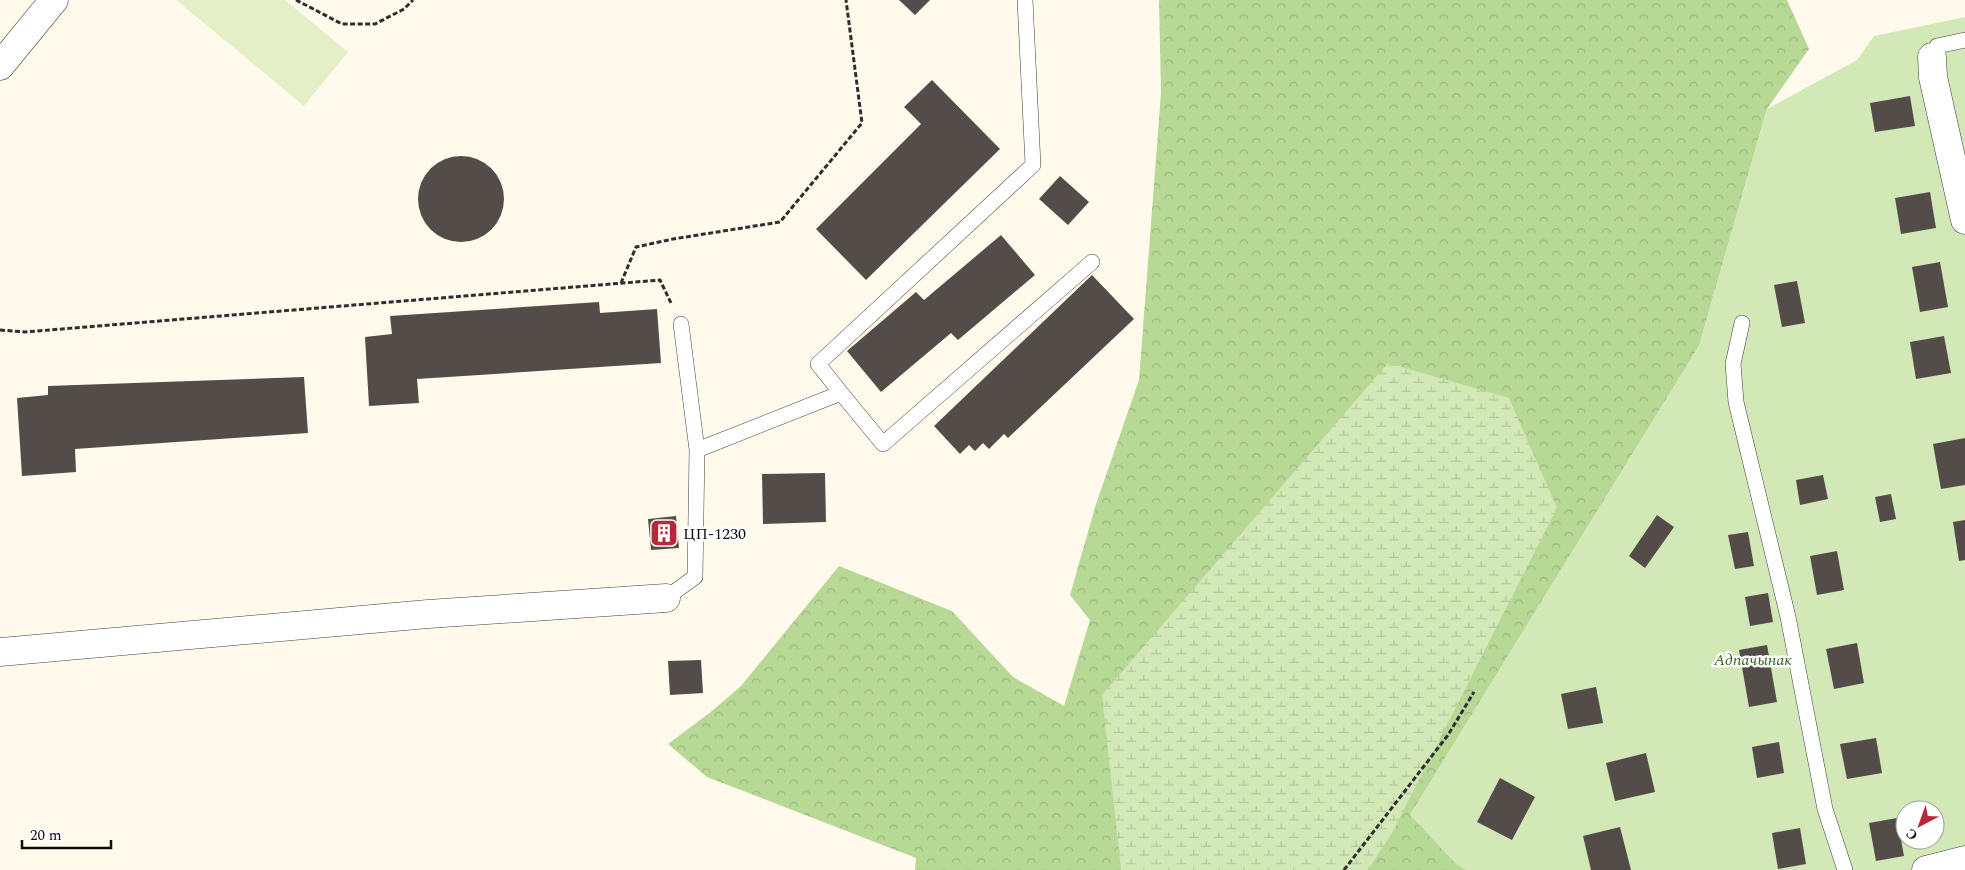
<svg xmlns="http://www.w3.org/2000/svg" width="1965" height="870" font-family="Spectral,serif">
	<defs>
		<pattern id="forest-crowns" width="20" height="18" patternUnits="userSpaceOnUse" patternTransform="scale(1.25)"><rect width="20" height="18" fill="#b8d896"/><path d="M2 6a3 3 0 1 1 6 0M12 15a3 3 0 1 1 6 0" fill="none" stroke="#9db880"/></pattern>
		<pattern id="wetland-marsh" width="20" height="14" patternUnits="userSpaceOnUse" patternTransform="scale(1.25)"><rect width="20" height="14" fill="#d3e8b7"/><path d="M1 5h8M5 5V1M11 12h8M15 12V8" fill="none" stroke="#b4c69c"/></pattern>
	</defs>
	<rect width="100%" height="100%" fill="#fffaec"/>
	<path fill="url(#forest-crowns)" d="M 1159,0 L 1787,0 L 1809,49 L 1767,109 L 1699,346 L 1410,815 L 1477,870 L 915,870 L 916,858 L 707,777 L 668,744 L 712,711 L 741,686 L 839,566 L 952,611 L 1013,677 L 1064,706 L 1090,620 L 1070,595 L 1096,504 L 1139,380 L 1161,93 Z"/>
	<path fill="url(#wetland-marsh)" d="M 1388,363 L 1509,398 L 1557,508 L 1392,833 L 1368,870 L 1121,870 L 1102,695 Z"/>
	<path fill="#d3e8b7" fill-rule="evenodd" d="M 1965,17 L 1965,870 L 1466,870 L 1456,864 L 1410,815 L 1699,346 L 1767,109 L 1857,60 L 1874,36 ZM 1905,810 L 1935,810 L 1935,840 L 1905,840 Z"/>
	<path fill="#e4efc8" d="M 176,0 L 285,0 L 348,52 L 304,106 Z"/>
	<path fill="#544c49" d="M 899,0 L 930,0 L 915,15 Z
		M 932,80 L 1000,149 L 866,280 L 816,229 L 921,124 L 904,107 Z
		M 1910,96 L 1915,126 L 1875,132 L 1870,103 Z
		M418 199a43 43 0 1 1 86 0a43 43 0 1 1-86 0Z
		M 1060,176 L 1089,202 L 1068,225 L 1039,199 Z
		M 1930,192 L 1936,228 L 1901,234 L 1895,198 Z
		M 1001,235 L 1035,275 L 958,340 L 951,333 L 881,392 L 847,351 L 916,292 L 924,300 Z
		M 1940,262 L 1948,307 L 1920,312 L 1912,267 Z
		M 1092,275 L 1134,319 L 1008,438 L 1004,434 L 989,449 L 983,443 L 975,451 L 969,445 L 960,454 L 934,426 Z
		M 1797,281 L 1805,323 L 1782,327 L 1774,285 Z
		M 599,302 L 600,313 L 657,309 L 661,363 L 417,379 L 419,403 L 369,406 L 365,337 L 392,334 L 390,316 Z
		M 1944,336 L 1951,373 L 1916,379 L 1910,342 Z
		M 304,377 L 308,433 L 75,449 L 76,472 L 22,476 L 17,398 L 48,395 L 48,386 Z
		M 1965,438 L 1965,485 L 1941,489 L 1933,444 Z
		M 825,473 L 826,522 L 763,524 L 762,474 Z
		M 1823,475 L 1828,499 L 1800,505 L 1796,480 Z
		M 1891,494 L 1896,519 L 1880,522 L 1875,497 Z
		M 1657,515 L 1674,527 L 1645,568 L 1629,556 Z
		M 676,516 L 679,548 L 651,550 L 648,519 Z
		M 1965,520 L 1965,560 L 1959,561 L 1953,522 Z
		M 1748,532 L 1754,566 L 1735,569 L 1728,535 Z
		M 1837,551 L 1844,590 L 1817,595 L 1810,556 Z
		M 1768,593 L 1773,622 L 1750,626 L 1745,597 Z
		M 1857,643 L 1864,683 L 1834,689 L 1826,649 Z
		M 1767,645 L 1777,702 L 1749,707 L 1739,650 Z
		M 701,660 L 703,693 L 670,695 L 668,661 Z
		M 1596,687 L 1603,723 L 1568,729 L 1561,694 Z
		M 1876,738 L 1882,773 L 1847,779 L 1840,744 Z
		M 1779,742 L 1784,773 L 1757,778 L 1752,747 Z
		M 1646,753 L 1655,792 L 1615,801 L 1606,763 Z
		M 1500,778 L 1535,797 L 1512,840 L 1477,822 Z
		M 1897,818 L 1904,856 L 1876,861 L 1869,823 Z
		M 1620,827 L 1631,870 L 1591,870 L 1583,836 Z
		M 1800,828 L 1806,864 L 1778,869 L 1772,833 Z"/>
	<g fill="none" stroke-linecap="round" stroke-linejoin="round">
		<defs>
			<path id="service" d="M 1932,57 L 1937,46 L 1965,40
				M 1742,323 L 1733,364 L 1736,402 L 1788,617 L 1825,809 L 1845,870
				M 841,393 L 818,364 L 1033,165 L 1025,0
				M 697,450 L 841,393 L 883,444 L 1092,262
				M 666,598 L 695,577 L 697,450 L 681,324"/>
			<path id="minor" d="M 1932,57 L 1933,77 L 1965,220
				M 0,652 L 428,614 L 666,598
				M 1926,870 L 1965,860"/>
			<path id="tertiary" d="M 0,66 L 54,0"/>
		</defs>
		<use href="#service" stroke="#3f3f3f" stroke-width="16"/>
		<use href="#minor" stroke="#3f3f3f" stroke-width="29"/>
		<use href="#tertiary" stroke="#3f3f3f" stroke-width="29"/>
		<path stroke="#2e2e2e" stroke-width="3" stroke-dasharray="5 2.5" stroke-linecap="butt" d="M 296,0 L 342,24 L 375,24 L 404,9 L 413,0
			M 621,283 L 636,247 L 673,239 L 780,222 L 862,123 L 846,0
			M 0,330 L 25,332 L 660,280 L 672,305
			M 1344,870 L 1448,735 L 1474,692"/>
		<use href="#service" stroke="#fff" stroke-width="15"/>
		<use href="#minor" stroke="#fff" stroke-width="28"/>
		<use href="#tertiary" stroke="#fff" stroke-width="28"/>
	</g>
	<defs>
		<symbol id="building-square" viewBox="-11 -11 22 22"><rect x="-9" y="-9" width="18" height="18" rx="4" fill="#b82839" stroke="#fff"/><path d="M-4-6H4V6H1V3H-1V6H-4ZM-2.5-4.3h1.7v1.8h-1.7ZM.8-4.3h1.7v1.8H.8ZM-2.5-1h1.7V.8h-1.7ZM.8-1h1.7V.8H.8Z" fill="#fff"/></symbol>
	</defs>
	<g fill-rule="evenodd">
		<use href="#building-square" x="648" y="517" width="32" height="32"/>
	</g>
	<g text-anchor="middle" stroke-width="5" stroke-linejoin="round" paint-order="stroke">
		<g font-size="16" fill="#0c0c0c" stroke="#fff" text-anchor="start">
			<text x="683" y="539">ЦП-1230</text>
		</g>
		<g font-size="16" font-style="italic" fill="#31621e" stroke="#fff">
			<text x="1753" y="665">Адпачынак</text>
		</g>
	</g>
	<g transform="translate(1920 825) rotate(221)"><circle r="24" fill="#ffffff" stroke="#9e9e9e"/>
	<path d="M0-4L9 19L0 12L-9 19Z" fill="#b82839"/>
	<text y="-8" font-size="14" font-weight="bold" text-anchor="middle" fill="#0c0c0c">С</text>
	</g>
	<path d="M22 840v8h89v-8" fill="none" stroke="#0c0c0c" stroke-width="2.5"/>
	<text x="30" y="840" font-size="15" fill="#0c0c0c" stroke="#ffffff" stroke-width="4" paint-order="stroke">20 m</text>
</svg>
